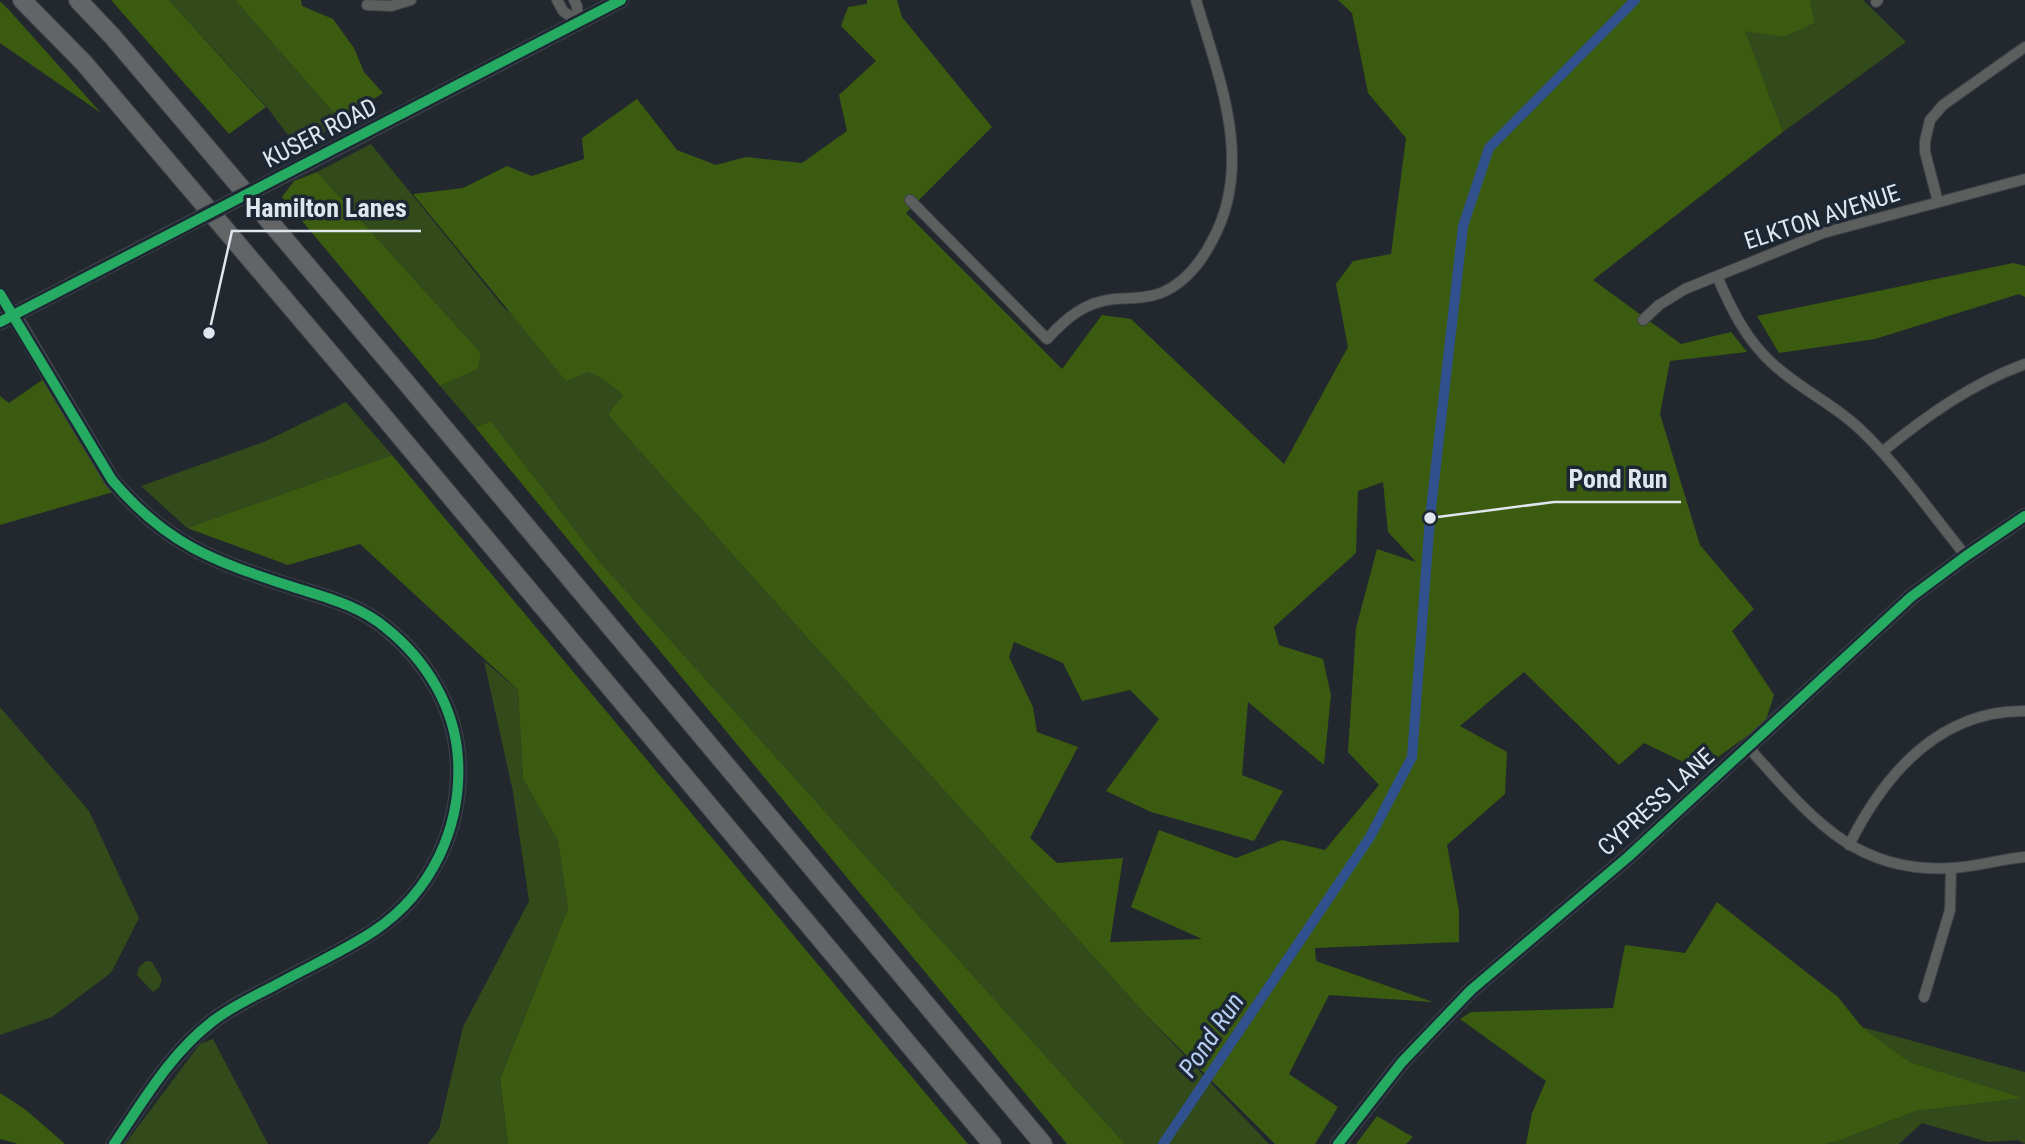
<svg xmlns="http://www.w3.org/2000/svg" width="2025" height="1144" font-family="'Roboto Condensed',sans-serif">
  <style>
    .green { fill: #334b1a }
    .forest { fill: #3b5b10; fill-rule: evenodd }
    .lines { fill: none; stroke-linecap: round; stroke-linejoin: round }
    .canal { stroke: #30518e; stroke-width: 10 }
    .street-casing { stroke: #3d4348; stroke-width: 12 }
    .secondary-casing { stroke: #3d4348; stroke-width: 17 }
    .highway-casing { stroke: #3d4348; stroke-width: 20 }
    .street { stroke: #5d5e5e; stroke-width: 10 }
    .secondary { stroke: #5e5f61; stroke-width: 14 }
    .highway { stroke: #636465; stroke-width: 18 }
    .secondary-bridge-casing { stroke: #3d4348; stroke-width: 17; stroke-linecap: butt }
    .secondary-bridge { stroke: #5e5f61; stroke-width: 14 }
    .cycleway-casing { stroke: #1d2733; stroke-width: 15 }
    .cycleway { stroke: #26ab63; stroke-width: 10 }
    .labels { text-anchor: middle; stroke-width: 7; stroke-linejoin: round; paint-order: stroke }
    .street-label { font-size: 24px; fill: #dfe6ed; stroke: #1d2733 }
    .water-label { font-size: 26px; font-style: italic; fill: #b7cdf3; stroke: #1d2733 }
    .leader { fill: none; stroke: #dfe6ed; stroke-width: 2.5 }
    .callout-dot { fill: #dfe6ed; stroke: #1d2733; stroke-width: 2.5 }
    .callout-label { font-size: 26px; text-anchor: middle; font-weight: bold; fill: #dfe6ed; stroke: #1d2733; stroke-width: 7; stroke-linejoin: round; paint-order: stroke }
  </style>
  <rect width="100%" height="100%" fill="#22282e"/>
  <path class="green" d="M169,0H235L340,120L300,151L266,106Z
    M1810,0H1863L1906,42L1783,132L1744,30L1784,37L1815,23Z
    M371,144L504,308L588,372L603,379L623,395L608,414L619,428L1145,1014L1269,1144H1125L599,561L491,421L475,427L440,386L478,369L481,353L317,172Z
    M346,402L392,455L187,528L141,486L264,442Z
    M484,661L518,690L523,777L558,841L568,908L500,1079L508,1144H428L439,1129L463,1027L529,901L513,792Z
    M0,707L89,811L139,918L112,971L108,975L52,1017L0,1035Z
    M146,961L152,962L162,979L159,988L153,992L137,975L139,967Z
    M1862,1027L2025,1072V1144L2018,1140L1988,1142L1922,1123L1899,1144H1825L1841,1140L1916,1111L2020,1098L1910,1062Z
    M213,1039L268,1144H125L200,1044Z"/>
  <path class="forest" d="M111,0H169L266,107L229,134Z
    M235,0H301L302,6L333,19L354,48L364,72L383,93L340,120Z
    M867,0H897L902,17L992,127L906,213L1062,369L1102,315L1131,319L1284,464L1348,347L1336,284L1353,261L1391,254L1406,138L1368,93L1352,13L1338,0H1810L1815,23L1784,37L1745,31L1783,132L1593,280L1681,344L1731,332L1747,352L1670,361L1660,414L1700,545L1754,609L1732,631L1774,695L1765,723L1700,770L1644,743L1619,765L1524,672L1460,726L1507,752L1505,794L1447,845L1459,911V942L1315,948L1316,961L1433,1002L1329,995L1289,1074L1338,1107L1315,1144H1275L1145,1014L619,428L608,414L623,395L603,379L588,372L566,381L413,194L463,188L507,166L532,176L584,159L582,138L637,99L677,150L716,165L746,157L802,163L847,131L839,95L876,61L841,26L848,7L867,4ZM1383,482L1388,532L1416,562L1377,549L1356,628L1348,752L1379,785L1325,850L1282,840L1236,858L1159,830L1131,907L1202,939L1110,942L1123,858L1057,863L1030,838L1078,747L1037,732L1033,707L1009,657L1014,642L1063,663L1082,701L1130,690L1159,719L1106,791L1151,812L1254,841L1283,791L1242,775L1248,702L1324,765L1331,695L1323,659L1279,645L1274,627L1356,553L1358,491Z
    M0,1L9,10L101,113L0,43Z
    M317,172L481,353L478,369L440,386L282,197L294,181Z
    M2013,263L2025,266V297L2019,294L1875,339L1779,353L1757,316Z
    M45,378L113,492L0,525V396L9,403Z
    M491,421L599,561L1125,1144H1067L475,427Z
    M392,455L968,1144H508L500,1079L568,908L558,841L523,778L518,690L360,544L288,565L187,528Z
    M1717,902L1838,997L1862,1027L1910,1062L2022,1098L1916,1111L1841,1140L1825,1144H1526L1532,1113L1546,1081L1460,1019L1471,1012L1613,1008L1625,945L1685,953Z
    M0,1093L26,1110L65,1144H18L0,1139Z
    M1377,1116L1413,1137L1406,1144H1356Z"/>
  <g class="lines">
    <path class="canal" d="M1163,1144L1370,837L1412,757L1430,518L1463,226L1489,148L1635,0"/>
    <defs>
      <path id="street" d="M557,0L563,11L578,22
        M574,0L577,6L578,22
        M1876,2L1878,0
        M367,5L391,6L411,0
        M910,200L1047,339C1066,318 1085,302 1114,299C1130,298 1145,299 1161,293C1185,283 1200,264 1212,241C1255,163 1219,79 1196,0
        M1938,202L1925,152V141L1930,120L1943,105L2025,47
        M1717,276C1731,309 1746,340 1774,365C1803,391 1839,407 1867,436C1902,471 1934,517 1966,556
        M0,294L13,314
        M1643,320L1659,305L1685,289L1823,233L2025,179
        M1882,452C1926,416 1971,384 2025,364
        M1748,747C1808,813 1852,874 1951,868C1976,867 2000,859 2025,857
        M1849,845C1884,775 1939,710 2025,711
        M1924,997L1950,910L1951,868"/>
      <path id="secondary" d="M292,171L621,0
        M13,314L112,480C166,544 213,561 290,586C324,597 359,605 386,628C426,660 455,707 458,759C462,827 432,892 374,931C342,952 306,968 272,987C252,997 231,1007 213,1021C170,1054 144,1100 114,1144
        M0,322L173,232
        M1338,1144L1402,1062L1471,990L1628,857L1911,597L1966,556L2025,516"/>
      <path id="highway" d="M22,0L84,63L369,399L992,1144
        M78,0L113,37L399,374L1043,1144"/>
    </defs>
    <use href="#street" class="street-casing"/>
    <use href="#secondary" class="secondary-casing"/>
    <use href="#highway" class="highway-casing"/>
    <use href="#street" class="street"/>
    <use href="#secondary" class="secondary"/>
    <use href="#highway" class="highway"/>
    <defs>
      <path id="secondary-bridge" d="M173,232L292,171"/>
    </defs>
    <use href="#secondary-bridge" class="secondary-bridge-casing"/>
    <use href="#secondary-bridge" class="secondary-bridge"/>
    <defs>
      <path id="cycleway" d="M0,294L112,480C166,544 213,561 290,586C324,597 359,605 386,628C426,660 455,707 458,759C462,827 432,892 374,931C342,952 306,968 272,987C252,997 231,1007 213,1021C170,1054 144,1100 114,1144
        M0,322L621,0
        M1338,1144L1402,1062L1471,990L1628,857L1911,597L1966,556L2025,516"/>
    </defs>
    <use href="#cycleway" class="cycleway-casing"/>
    <use href="#cycleway" class="cycleway"/>
  </g>
  <g class="labels">
    <g class="street-label">
      <text transform="translate(320 133) rotate(-27)" y="8">KUSER ROAD</text>
      <text transform="translate(1822 217) rotate(-18)" y="8">ELKTON AVENUE</text>
      <text transform="translate(1656 802) rotate(-42)" y="8">CYPRESS LANE</text>
    </g>
    <g class="water-label">
      <text transform="translate(1211 1035) rotate(-56)" y="9">Pond Run</text>
    </g>
  </g>
  <path class="leader" d="M209 333L232 231H421M1430 518L1554 502H1681"/>
  <g class="callout-dot">
    <circle cx="209" cy="333" r="7"/>
    <circle cx="1430" cy="518" r="7"/>
  </g>
  <g class="callout-label">
    <text x="326" y="217">Hamilton Lanes</text>
    <text x="1618" y="488">Pond Run</text>
  </g>
</svg>
